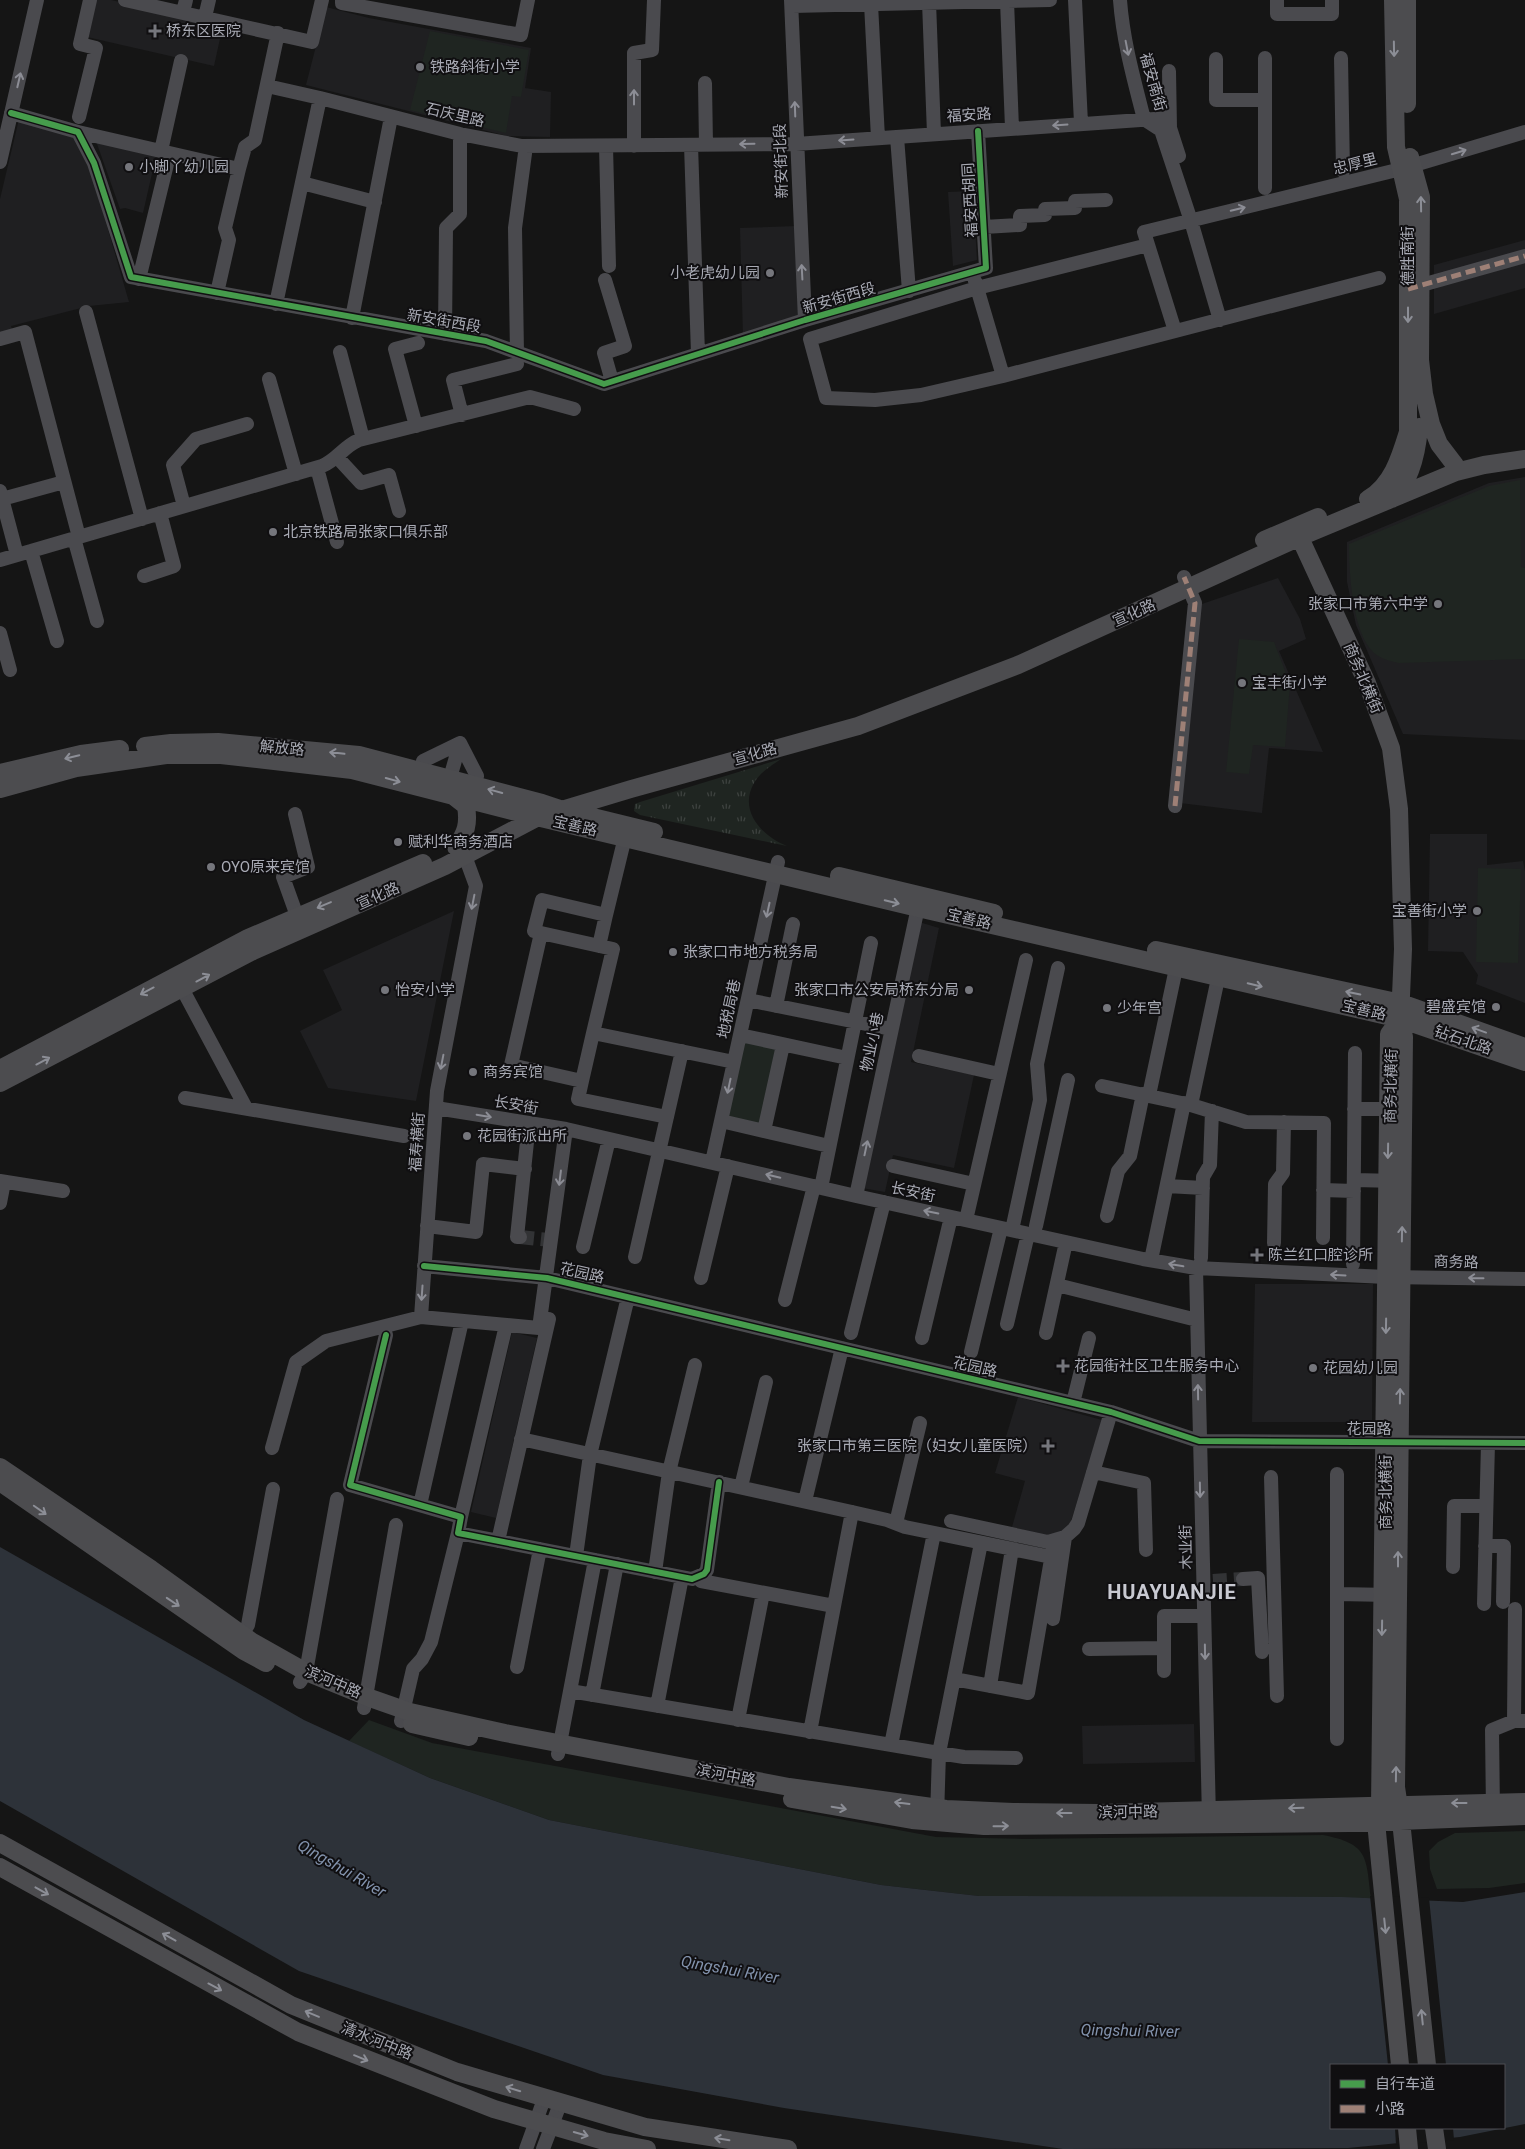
<svg xmlns="http://www.w3.org/2000/svg" width="1525" height="2149" font-family="Roboto,'Noto Sans SC',sans-serif">
  <style>
    .built { fill: #1f1f21 }
    .grass { fill: url(#grass-tufts) }
    .park { fill: #1f2521 }
    .water { fill: #2d3239; fill-rule: evenodd }
    .pier { fill: #151515 }
    .lines { fill: none; stroke-linecap: round; stroke-linejoin: round }
    .minor-tunnel { stroke: #323335; stroke-width: 14; stroke-dasharray: 14 7; stroke-linecap: butt }
    .minor { stroke: #4a4a4e; stroke-width: 14 }
    .major { stroke: #4c4c4f; stroke-width: 18 }
    .quiet { stroke: #9e8076; stroke-width: 5; stroke-dasharray: 10 5; stroke-linecap: butt }
    .cycleway-casing { stroke: #100f11; stroke-width: 9 }
    .cycleway { stroke: #469c4c; stroke-width: 6 }
    .oneway { stroke: #8c8d95 }
    .oneway2 { stroke: #8c8e96 }
    .poi-dot { fill: #75767c; stroke: #100f11; stroke-width: 2 }
    .labels { text-anchor: middle; stroke-width: 4; stroke-linejoin: round; paint-order: stroke }
    .poi-label { font-size: 15px; fill: #a8aab4; stroke: #100f11; text-anchor: start }
    .street-label { font-size: 15px; fill: #a8aab4; stroke: #100f11 }
    .water-label { font-size: 16px; font-style: italic; fill: #8292ac; stroke: #100f11 }
    .district-label { font-size: 20px; font-weight: bold; letter-spacing: 1px; fill: #c8c9d1; stroke: #100f11 }
  </style>
  <defs>
    <pattern id="grass-tufts" width="24" height="20" patternUnits="userSpaceOnUse" patternTransform="scale(1.25)"><rect width="24" height="20" fill="#1f2521"/><path d="M3 7l-1-3M5 7V3M7 7l1-3M15 17l-1-3M17 17v-4M19 17l1-3" fill="none" stroke="#3d423f"/></pattern>
  </defs>
  <rect width="100%" height="100%" fill="#151515"/>
  <path class="built" d="M95,0H111L223,25L214,66L87,37Z
    M326,7L369,18L531,48L525,88L551,92L550,137L507,136L306,85Z
    M19,119L74,135L87,157L129,302L89,306L11,326L13,333L0,336V199Z
    M96,141L156,156L143,213L125,208L120,209Z
    M973,191L977,260L953,266L948,192Z
    M796,226L802,318L743,337L740,228Z
    M1525,240V288L1434,314V265Z
    M1525,477V740L1403,734L1356,625L1347,582V542L1489,483Z
    M1278,578L1300,619L1306,639L1279,651L1323,752L1269,748L1262,813L1180,803L1199,605Z
    M1430,834H1487V865L1523,861L1525,871V1003L1476,984L1478,975L1463,952L1428,951Z
    M454,911L416,1101L328,1088L300,1031L342,1010L323,970Z
    M919,922L939,928L911,1062L974,1075L954,1168L893,1155L885,1192L862,1188Z
    M1255,1284H1373L1372,1422H1252Z
    M512,1332L537,1338L496,1518L471,1512Z
    M1018,1397L1102,1420L1068,1531L1051,1537L1012,1527L1025,1481L995,1473Z
    M1194,1724L1195,1762L1083,1764L1082,1726Z"/>
  <path class="grass" d="M781,759C771,766 760,772 754,783C738,811 762,836 787,846L640,815L634,811L635,804L640,802Z"/>
  <path class="park" d="M430,31L529,50L521,97L512,96L506,133L410,110Z
    M1520,480L1521,567L1525,568V659L1399,663C1390,661 1381,659 1374,653C1352,633 1349,572 1349,544L1489,486Z
    M1239,639L1274,642L1290,684L1285,747L1253,745L1249,774L1226,772Z
    M1478,868L1521,869L1518,963L1476,962Z
    M743,1040L779,1048L762,1126L725,1118Z
    M369,1720L432,1743L936,1837L1025,1839L1323,1835C1369,1844 1366,1857 1371,1898L979,1896L881,1885L549,1820L430,1778L349,1741Z
    M1525,1831V1883L1489,1888L1437,1889L1430,1869L1429,1851L1438,1842L1455,1833Z"/>
  <path class="water" d="M0,1547L304,1720L430,1778L549,1820L881,1885L979,1896L1342,1897L1463,1902L1525,1892V2124L1460,2137L1348,2148L1063,2149L784,2108L603,2075L299,1971L0,1801ZM1331,2065H1504V2128H1331Z"/>
  <path class="pier" d="M1370,1896L1429,1898L1446,2065H1388Z
    M1395,2128H1453L1454,2140L1396,2145Z"/>
  <g class="lines">
    <path class="minor-tunnel" d="M520,1237L549,1240
      M1213,1581L1243,1579"/>
    <path class="minor" d="M125,0L312,42L322,0
      M342,0V3L521,35L528,0
      M791,0L805,320
      M1075,0L1081,123
      M1120,0C1123,41 1134,80 1144,119L1161,130L1191,221L1220,320
      M1277,0V14H1332V0
      M1007,1L1012,128
      M929,2L934,134
      M871,4L878,138
      M792,6L1050,0
      M183,12L186,0
      M205,17L209,0
      M1265,58V188
      M1341,58L1343,171
      M1216,59V100H1265
      M1169,71L1170,128L1179,156
      M705,83L706,145
      M267,86L320,98
      M11,113L78,132L94,163L131,277L486,341L604,384L805,320L986,268L978,131
      M79,117L96,48L80,44L90,0
      M78,132L239,169
      M897,137L909,291
      M691,145L698,354
      M606,146L609,266
      M634,146V53L652,50L654,0
      M161,151L181,61
      M0,162L37,0
      M302,183L375,202
      M984,227L1020,225V216L1045,215V209L1075,208V201L1106,200
      M139,279L168,160
      M605,280L625,346L604,353L612,381
      M975,281L1003,376L1379,278
      M1411,288L1525,256
      M217,293L229,240L225,228L239,169L245,147L255,140L278,33
      M276,304L320,98L460,134L522,146L796,144L1169,118
      M86,312L142,519
      M352,318L391,117
      M1175,331L1144,232L1401,169L1525,132
      M445,334L446,228L460,214V134
      M0,339L25,332L79,537
      M340,352L363,439
      M517,353L515,228L526,146
      M1003,376L921,395L875,400L826,398L810,339L977,288L1148,245
      M269,379L296,474
      M462,415L453,380L517,364
      M416,426L395,349L418,343
      M337,457L361,483L389,475L399,511
      M317,468L337,542
      M0,491L17,555
      M2,499L64,482
      M184,506L173,465L196,439L247,424
      M74,538L97,621
      M31,551L57,641
      M0,560L322,466C337,460 344,446 359,440L530,397L574,409
      M144,576L174,566L160,513
      M0,633L10,670
      M423,761L460,743L477,776
      M450,778L460,743
      M1175,806L1195,603L1184,577
      M295,814L308,867L283,877L297,916
      M625,837L606,915L542,900L534,931L541,933L511,1065L582,1081L593,1033L734,1062
      M465,856L476,886L437,1091L421,1317L539,1328L566,1129
      M541,933L613,949L593,1033
      M599,946L606,915
      M177,979L246,1108
      M748,1000L891,1029
      M776,1006L793,924
      M740,1035L847,1058
      M919,1056L999,1074
      M582,1081L578,1099L667,1117
      M1102,1086L1191,1105L1246,1122L1324,1123L1323,1238
      M1149,1095L1178,959
      M185,1098L404,1136
      M1191,1105L1220,969
      M436,1108L566,1129L856,1196L1143,1259L1196,1268L1386,1277L1525,1279
      M1354,1109H1396
      M721,1121L829,1146
      M764,1131L783,1045
      M712,1162L778,862
      M893,1166L974,1184
      M1354,1180L1398,1181
      M0,1181L63,1191
      M1167,1186L1203,1188
      M821,1188L871,943
      M1323,1190L1354,1191
      M856,1196L920,898
      M0,1203L4,1182
      M1107,1216L1118,1171L1130,1156L1143,1094
      M966,1220L1026,960
      M427,1226L476,1232L483,1164L525,1169
      M1036,1226L1068,1080
      M1012,1230L1040,1100L1037,1064L1058,968
      M520,1237H517L529,1123
      M1274,1243L1275,1184L1283,1173L1284,1122
      M583,1247L609,1139
      M635,1257L682,1051
      M1201,1258L1203,1177L1210,1165L1212,1111
      M1151,1260L1184,1103
      M1353,1264L1355,1053
      M424,1266L547,1278L1111,1412L1199,1441L1525,1443
      M1196,1268L1209,1818
      M701,1278L728,1166
      M1057,1285L1197,1320
      M785,1300L814,1186
      M1007,1324L1028,1234
      M851,1333L884,1202
      M1046,1333L1066,1242
      M386,1335L350,1485L461,1517L458,1533L692,1579L704,1574L707,1570L719,1482
      M922,1338L951,1217
      M971,1352L1001,1228
      M1073,1403L1089,1338
      M521,1439L852,1512L887,1520L905,1527L1051,1557
      M272,1448L296,1362L326,1341L421,1317
      M1093,1472L1144,1483L1146,1550
      M1271,1477L1277,1696
      M741,1487L766,1382
      M805,1501L842,1348
      M420,1505L462,1321
      M461,1517L506,1325
      M951,1521L1048,1542L1065,1537L1074,1529L1078,1523L1111,1412
      M896,1523L920,1423
      M498,1541L549,1319
      M1485,1546H1504L1503,1602
      M576,1556L590,1455L628,1297
      M1453,1567L1454,1506H1486
      M655,1572L669,1472L695,1365
      M698,1577L701,1581L834,1606
      M1243,1579L1258,1578L1262,1652
      M1337,1594L1391,1595
      M1484,1604L1488,1443
      M1053,1619L1065,1537
      M237,1642L248,1625L273,1489
      M1089,1649L1164,1648
      M517,1667L540,1549
      M1164,1671V1616H1204
      M954,1679L1028,1693L1053,1548
      M300,1682L306,1672L337,1499
      M990,1686L1012,1549
      M570,1691L939,1753L981,1543
      M592,1695L617,1564
      M657,1706L682,1577
      M364,1708L396,1525
      M738,1720L763,1593
      M401,1721L413,1669L422,1659L431,1642L458,1533
      M1514,1721L1515,1609
      M810,1732L852,1512
      M1337,1739V1474
      M891,1745L934,1533
      M558,1754L595,1560
      M1493,1812L1492,1730L1514,1721H1525
      M937,1817L939,1753L964,1757L1016,1758
      M526,2149L544,2099
      M543,2149L560,2104"/>
    <path class="major" d="M1407,0V104
      M1410,157L1421,197L1420,360L1424,394L1431,424L1439,444L1455,465L1456,472
      M1368,499C1392,485 1400,458 1408,432V199L1396,147L1393,0
      M1392,499C1411,481 1417,452 1419,427
      M1295,527L1367,683L1391,748L1399,809L1403,949L1400,1019L1404,1037L1396,1787L1401,1821L1427,2065
      M1264,540L1318,517
      M145,746L171,743L218,742L359,755L542,803L560,809L654,832
      M0,773L81,754L120,749
      M0,789L76,768L166,755H221L352,770L520,813L918,908L1400,1019L1525,1062
      M452,795L466,806C469,824 466,833 456,847
      M839,876L994,913
      M1156,950L1401,1003L1525,1047
      M0,1069L248,938L423,863
      M0,1083L253,951L445,866L538,817L631,789L858,726L1018,665L1300,537L1456,472L1484,465L1525,459
      M0,1467L151,1569L251,1641L306,1672L370,1698L410,1712L505,1733L789,1787L946,1809L1013,1812L1098,1813L1525,1802
      M0,1482L244,1651L266,1663
      M412,1724L469,1737
      M792,1799L912,1820L984,1826L1350,1823L1525,1816
      M0,1843L291,2005L457,2072L645,2127L788,2149
      M0,1867L298,2032L494,2109L604,2141L647,2149
      M1400,2065L1376,1822L1380,1805L1389,1034L1400,1019
      M1407,2128L1409,2149
      M1434,2128L1437,2149"/>
    <path class="quiet" d="M1408,289L1525,256
      M1175,806L1195,603L1184,577"/>
    <defs>
      <path id="cycleway" d="M11,113L78,132L94,163L131,277L486,341L604,384L805,320L986,268L978,131
        M424,1266L547,1278L1111,1412L1199,1441L1525,1443
        M386,1335L350,1485L461,1517L458,1533L692,1579L704,1574L707,1570L719,1482"/>
    </defs>
    <use href="#cycleway" class="cycleway-casing"/>
    <use href="#cycleway" class="cycleway"/>
  </g>
  <defs><path id="oneway-shaft" d="M-6 0H5M1.5-3L5.5 0L1.5 3" fill="none" stroke-width="1.6" stroke-linecap="round" stroke-linejoin="round" transform="scale(1.25)"/></defs>
  <g class="oneway">
    <use href="#oneway-shaft" transform="translate(1127 48) rotate(79)"/>
    <use href="#oneway-shaft" transform="translate(19 80) rotate(-77)"/>
    <use href="#oneway-shaft" transform="translate(634 97) rotate(-90)"/>
    <use href="#oneway-shaft" transform="translate(795 109) rotate(-92)"/>
    <use href="#oneway-shaft" transform="translate(1060 125) rotate(176)"/>
    <use href="#oneway-shaft" transform="translate(846 140) rotate(176)"/>
    <use href="#oneway-shaft" transform="translate(747 144) rotate(179)"/>
    <use href="#oneway-shaft" transform="translate(1459 152) rotate(-17)"/>
    <use href="#oneway-shaft" transform="translate(1238 209) rotate(-14)"/>
    <use href="#oneway-shaft" transform="translate(802 272) rotate(-93)"/>
    <use href="#oneway-shaft" transform="translate(473 902) rotate(101)"/>
    <use href="#oneway-shaft" transform="translate(768 910) rotate(102)"/>
    <use href="#oneway-shaft" transform="translate(442 1062) rotate(101)"/>
    <use href="#oneway-shaft" transform="translate(729 1086) rotate(102)"/>
    <use href="#oneway-shaft" transform="translate(484 1116) rotate(10)"/>
    <use href="#oneway-shaft" transform="translate(866 1148) rotate(-78)"/>
    <use href="#oneway-shaft" transform="translate(773 1176) rotate(-167)"/>
    <use href="#oneway-shaft" transform="translate(560 1178) rotate(97)"/>
    <use href="#oneway-shaft" transform="translate(931 1212) rotate(-168)"/>
    <use href="#oneway-shaft" transform="translate(1176 1265) rotate(-170)"/>
    <use href="#oneway-shaft" transform="translate(1338 1275) rotate(-177)"/>
    <use href="#oneway-shaft" transform="translate(1476 1278) rotate(-179)"/>
    <use href="#oneway-shaft" transform="translate(422 1293) rotate(94)"/>
    <use href="#oneway-shaft" transform="translate(1198 1392) rotate(-91)"/>
    <use href="#oneway-shaft" transform="translate(1200 1490) rotate(89)"/>
    <use href="#oneway-shaft" transform="translate(1205 1652) rotate(89)"/>
  </g>
  <g class="oneway2">
    <use href="#oneway-shaft" transform="translate(1394 49) rotate(89)"/>
    <use href="#oneway-shaft" transform="translate(1421 204) rotate(-91)"/>
    <use href="#oneway-shaft" transform="translate(1408 315) rotate(90)"/>
    <use href="#oneway-shaft" transform="translate(337 753) rotate(-174)"/>
    <use href="#oneway-shaft" transform="translate(72 757) rotate(167)"/>
    <use href="#oneway-shaft" transform="translate(393 780) rotate(15)"/>
    <use href="#oneway-shaft" transform="translate(495 791) rotate(-165)"/>
    <use href="#oneway-shaft" transform="translate(892 902) rotate(14)"/>
    <use href="#oneway-shaft" transform="translate(324 905) rotate(157)"/>
    <use href="#oneway-shaft" transform="translate(203 978) rotate(-28)"/>
    <use href="#oneway-shaft" transform="translate(1255 985) rotate(13)"/>
    <use href="#oneway-shaft" transform="translate(147 991) rotate(152)"/>
    <use href="#oneway-shaft" transform="translate(1353 993) rotate(-168)"/>
    <use href="#oneway-shaft" transform="translate(1479 1030) rotate(-160)"/>
    <use href="#oneway-shaft" transform="translate(43 1061) rotate(-28)"/>
    <use href="#oneway-shaft" transform="translate(1388 1151) rotate(91)"/>
    <use href="#oneway-shaft" transform="translate(1402 1234) rotate(-89)"/>
    <use href="#oneway-shaft" transform="translate(1386 1326) rotate(91)"/>
    <use href="#oneway-shaft" transform="translate(1400 1396) rotate(-89)"/>
    <use href="#oneway-shaft" transform="translate(40 1510) rotate(35)"/>
    <use href="#oneway-shaft" transform="translate(1398 1559) rotate(-90)"/>
    <use href="#oneway-shaft" transform="translate(173 1602) rotate(34)"/>
    <use href="#oneway-shaft" transform="translate(1382 1628) rotate(91)"/>
    <use href="#oneway-shaft" transform="translate(1396 1774) rotate(-89)"/>
    <use href="#oneway-shaft" transform="translate(902 1803) rotate(-173)"/>
    <use href="#oneway-shaft" transform="translate(1459 1803) rotate(180)"/>
    <use href="#oneway-shaft" transform="translate(839 1808) rotate(10)"/>
    <use href="#oneway-shaft" transform="translate(1296 1808) rotate(178)"/>
    <use href="#oneway-shaft" transform="translate(1064 1813) rotate(-180)"/>
    <use href="#oneway-shaft" transform="translate(1001 1826) rotate(-1)"/>
    <use href="#oneway-shaft" transform="translate(42 1891) rotate(29)"/>
    <use href="#oneway-shaft" transform="translate(1385 1926) rotate(84)"/>
    <use href="#oneway-shaft" transform="translate(169 1937) rotate(-151)"/>
    <use href="#oneway-shaft" transform="translate(215 1987) rotate(28)"/>
    <use href="#oneway-shaft" transform="translate(312 2014) rotate(-157)"/>
    <use href="#oneway-shaft" transform="translate(1422 2017) rotate(-96)"/>
    <use href="#oneway-shaft" transform="translate(361 2058) rotate(22)"/>
    <use href="#oneway-shaft" transform="translate(513 2089) rotate(-163)"/>
    <use href="#oneway-shaft" transform="translate(581 2134) rotate(16)"/>
    <use href="#oneway-shaft" transform="translate(722 2139) rotate(-171)"/>
  </g>
  <g class="poi-dot">
    <path d="M152.5 23.5h5v5h5v5h-5v5h-5v-5h-5v-5h5z"/>
    <circle cx="420" cy="67" r="5"/>
    <circle cx="129" cy="167" r="5"/>
    <circle cx="770" cy="273" r="5"/>
    <circle cx="273" cy="532" r="5"/>
    <circle cx="1438" cy="604" r="5"/>
    <circle cx="1242" cy="683" r="5"/>
    <circle cx="398" cy="842" r="5"/>
    <circle cx="211" cy="867" r="5"/>
    <circle cx="1477" cy="911" r="5"/>
    <circle cx="673" cy="952" r="5"/>
    <circle cx="385" cy="990" r="5"/>
    <circle cx="969" cy="990" r="5"/>
    <circle cx="1496" cy="1007" r="5"/>
    <circle cx="1107" cy="1008" r="5"/>
    <circle cx="473" cy="1072" r="5"/>
    <circle cx="467" cy="1136" r="5"/>
    <path d="M1254.5 1247.5h5v5h5v5h-5v5h-5v-5h-5v-5h5z"/>
    <path d="M1060.5 1358.5h5v5h5v5h-5v5h-5v-5h-5v-5h5z"/>
    <circle cx="1313" cy="1368" r="5"/>
    <path d="M1045.5 1438.5h5v5h5v5h-5v5h-5v-5h-5v-5h5z"/>
  </g>
  <g class="labels">
    <g class="poi-label">
      <text x="166" y="36">桥东区医院</text>
      <text x="430" y="72">铁路斜街小学</text>
      <text x="139" y="172">小脚丫幼儿园</text>
      <text x="760" y="278" text-anchor="end">小老虎幼儿园</text>
      <text x="283" y="537">北京铁路局张家口俱乐部</text>
      <text x="1428" y="609" text-anchor="end">张家口市第六中学</text>
      <text x="1252" y="688">宝丰街小学</text>
      <text x="408" y="847">赋利华商务酒店</text>
      <text x="221" y="872">OYO原来宾馆</text>
      <text x="1467" y="916" text-anchor="end">宝善街小学</text>
      <text x="683" y="957">张家口市地方税务局</text>
      <text x="395" y="995">怡安小学</text>
      <text x="959" y="995" text-anchor="end">张家口市公安局桥东分局</text>
      <text x="1486" y="1012" text-anchor="end">碧盛宾馆</text>
      <text x="1117" y="1013">少年宫</text>
      <text x="483" y="1077">商务宾馆</text>
      <text x="477" y="1141">花园街派出所</text>
      <text x="1268" y="1260">陈兰红口腔诊所</text>
      <text x="1074" y="1371">花园街社区卫生服务中心</text>
      <text x="1323" y="1373">花园幼儿园</text>
      <text x="1037" y="1451" text-anchor="end">张家口市第三医院（妇女儿童医院）</text>
    </g>
    <g class="street-label">
      <text transform="translate(1153 82) rotate(74)" y="5">福安南街</text>
      <text transform="translate(455 115) rotate(13)" y="5">石庆里路</text>
      <text transform="translate(969 115) rotate(-4)" y="5">福安路</text>
      <text transform="translate(781 161) rotate(-92)" y="5">新安街北段</text>
      <text transform="translate(1355 164) rotate(-14)" y="5">忠厚里</text>
      <text transform="translate(970 200) rotate(-93)" y="5">福安西胡同</text>
      <text transform="translate(1408 256) rotate(-90)" y="5">德胜南街</text>
      <text transform="translate(839 298) rotate(-16)" y="5">新安街西段</text>
      <text transform="translate(444 321) rotate(10)" y="5">新安街西段</text>
      <text transform="translate(1134 613) rotate(-24)" y="5">宣化路</text>
      <text transform="translate(1363 678) rotate(67)" y="5">商务北横街</text>
      <text transform="translate(282 748) rotate(5)" y="5">解放路</text>
      <text transform="translate(755 754) rotate(-16)" y="5">宣化路</text>
      <text transform="translate(575 826) rotate(13)" y="5">宝善路</text>
      <text transform="translate(378 896) rotate(-24)" y="5">宣化路</text>
      <text transform="translate(969 919) rotate(13)" y="5">宝善路</text>
      <text transform="translate(729 1009) rotate(-78)" y="5">地税局巷</text>
      <text transform="translate(1364 1010) rotate(13)" y="5">宝善路</text>
      <text transform="translate(1463 1040) rotate(19)" y="5">钻石北路</text>
      <text transform="translate(872 1042) rotate(-78)" y="5">物业小巷</text>
      <text transform="translate(1391 1086) rotate(-89)" y="5">商务北横街</text>
      <text transform="translate(516 1105) rotate(10)" y="5">长安街</text>
      <text transform="translate(417 1142) rotate(-86)" y="5">福寿横街</text>
      <text transform="translate(913 1192) rotate(12)" y="5">长安街</text>
      <text transform="translate(1456 1262) rotate(1)" y="5">商务路</text>
      <text transform="translate(582 1273) rotate(13)" y="5">花园路</text>
      <text transform="translate(975 1367) rotate(13)" y="5">花园路</text>
      <text x="1369" y="1434">花园路</text>
      <text transform="translate(1386 1492) rotate(-90)" y="5">商务北横街</text>
      <text transform="translate(1186 1547) rotate(-91)" y="5">木业街</text>
      <text transform="translate(333 1682) rotate(23)" y="5">滨河中路</text>
      <text transform="translate(726 1775) rotate(11)" y="5">滨河中路</text>
      <text transform="translate(1128 1812) rotate(-1)" y="5">滨河中路</text>
      <text transform="translate(377 2041) rotate(22)" y="5">清水河中路</text>
    </g>
    <g class="water-label">
      <text transform="translate(342 1868) rotate(30)" y="6">Qingshui River</text>
      <text transform="translate(730 1969) rotate(10)" y="6">Qingshui River</text>
      <text transform="translate(1130 2030) rotate(1)" y="6">Qingshui River</text>
    </g>
    <g class="district-label">
      <text x="1172" y="1599">HUAYUANJIE</text>
    </g>
  </g>
  <rect x="1330" y="2064" width="175" height="65" fill="#100f11" stroke="#4d4d52"/>
  <rect x="1340" y="2080" width="25" height="8" fill="#469c4c" stroke="#4d4d52"/>
  <text x="1375" y="2089" font-size="15" fill="#a8aab4">自行车道</text>
  <rect x="1340" y="2105" width="25" height="8" fill="#9e8076" stroke="#4d4d52"/>
  <text x="1375" y="2114" font-size="15" fill="#a8aab4">小路</text>
</svg>
